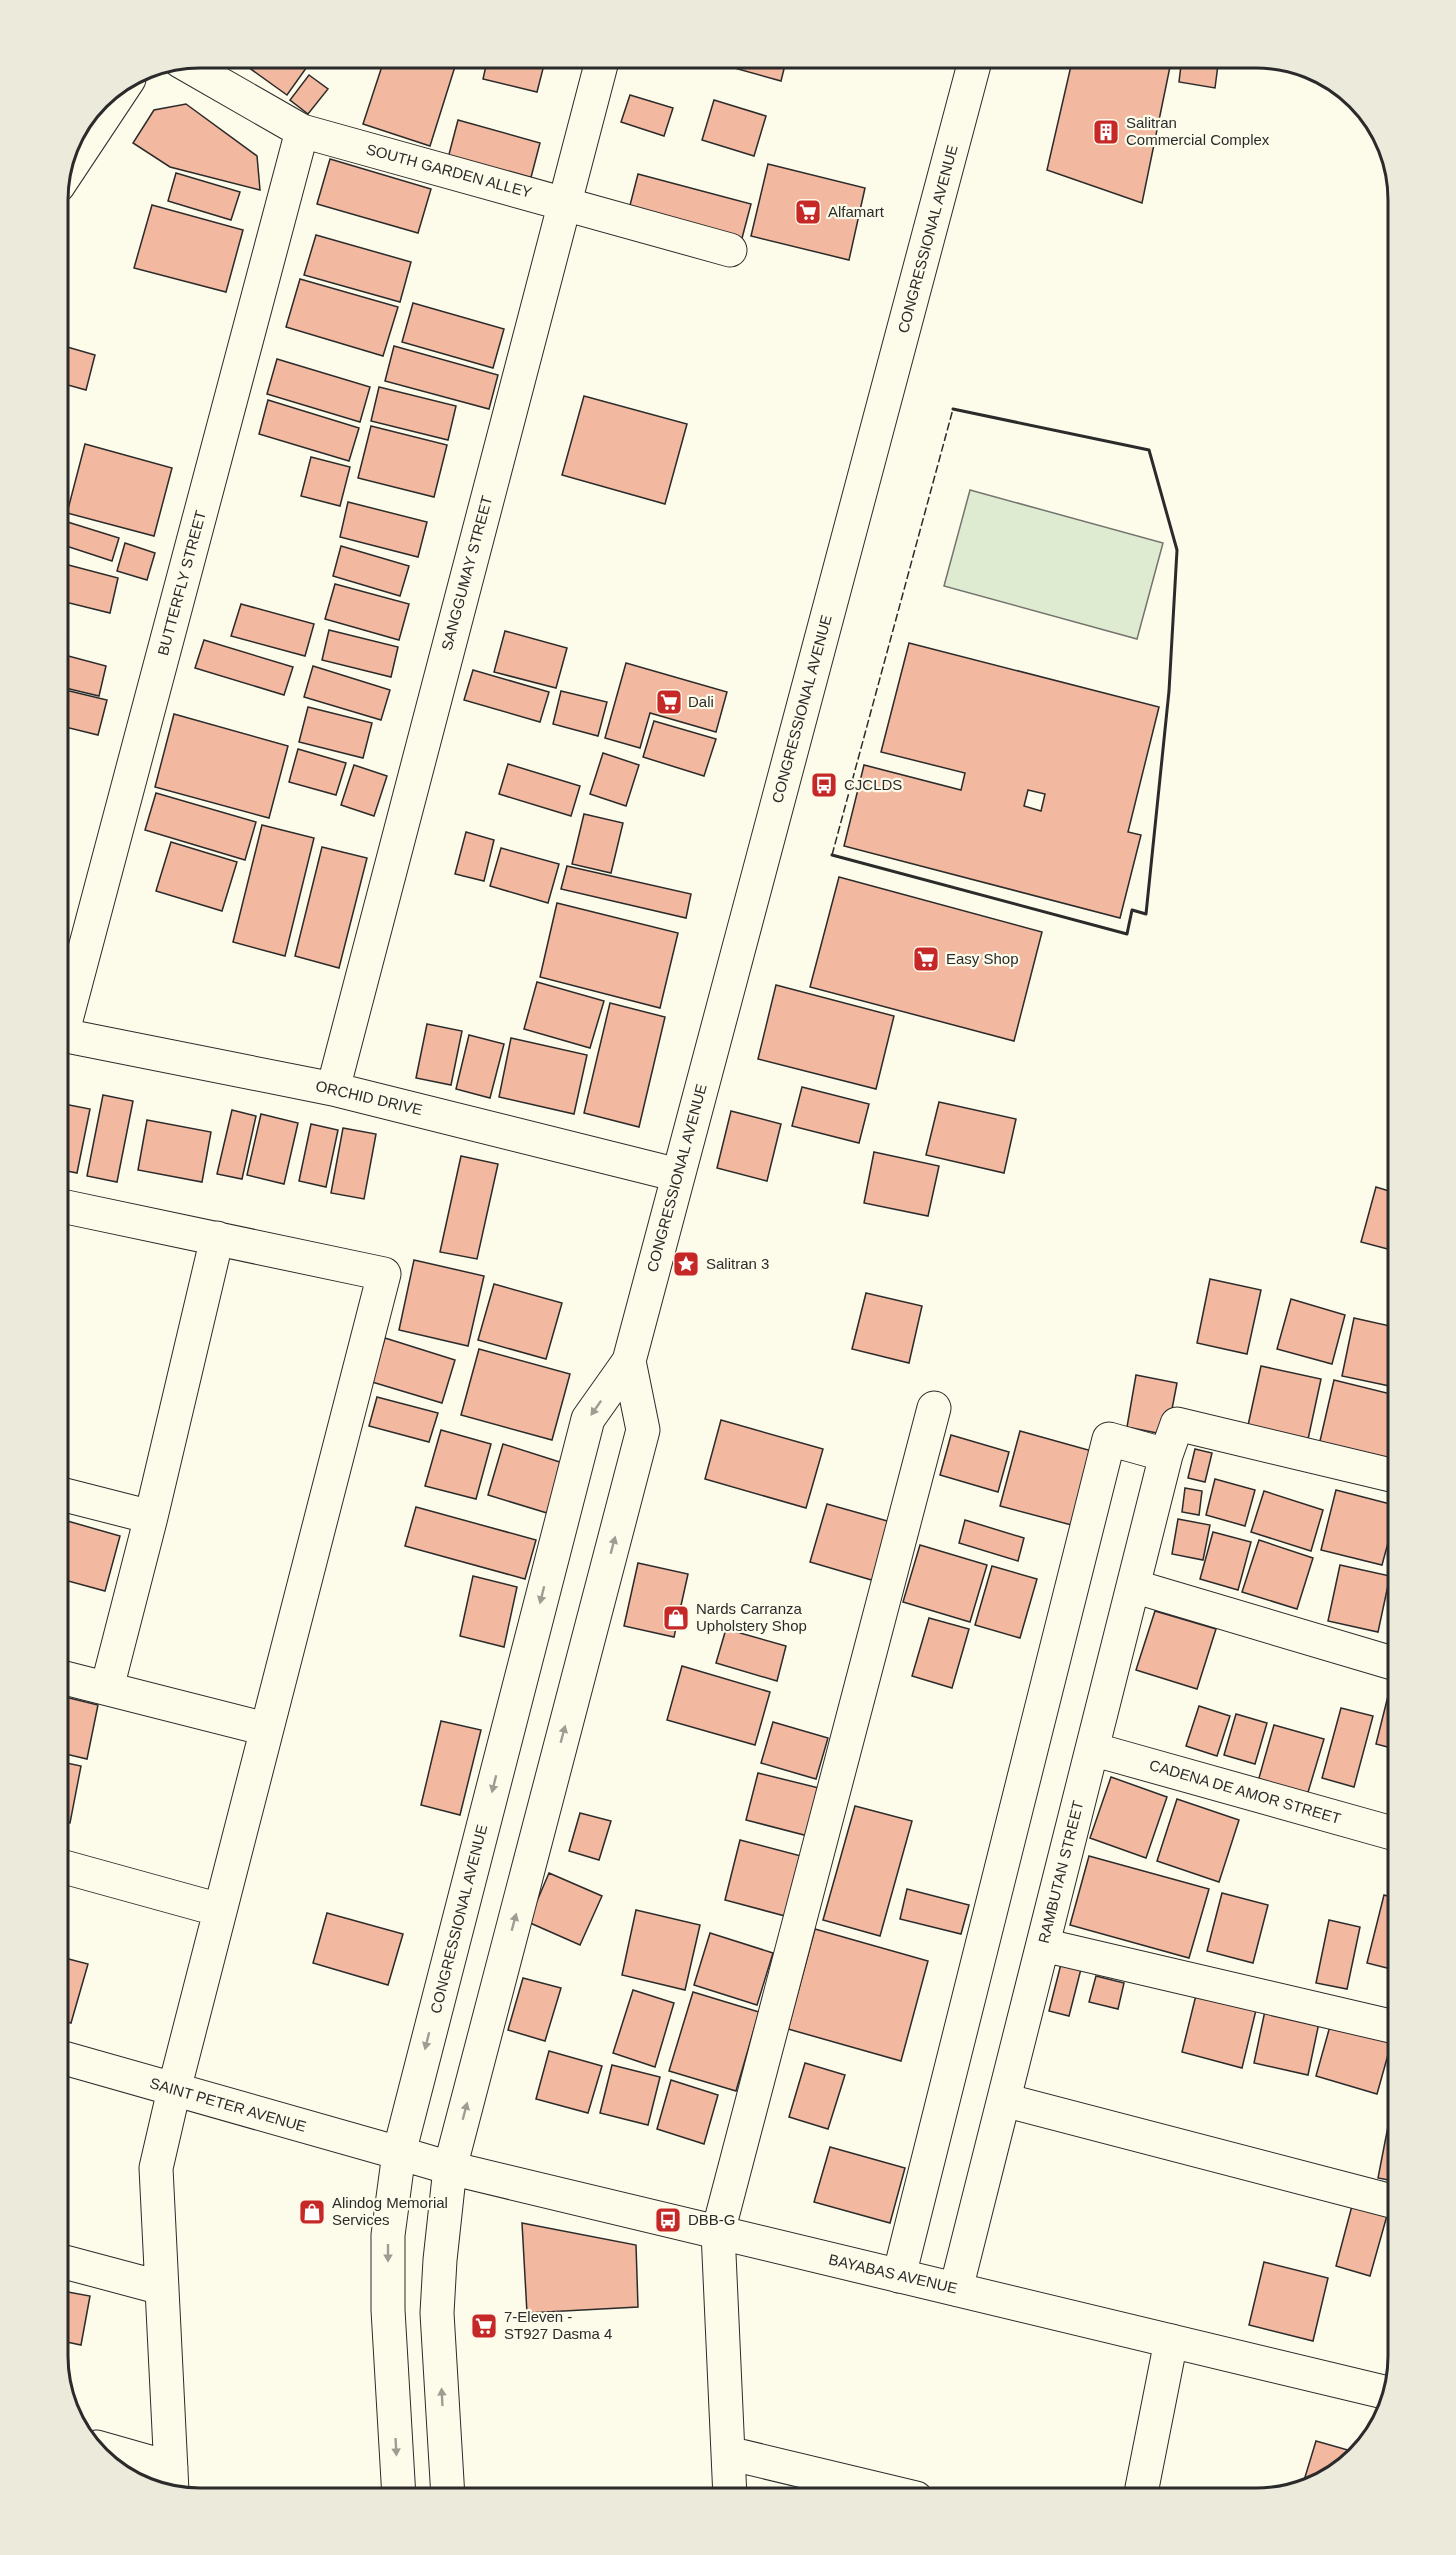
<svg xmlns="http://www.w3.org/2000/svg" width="1456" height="2555" font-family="Helvetica,sans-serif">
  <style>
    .green { fill: #deebd1; stroke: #74746e; stroke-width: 1.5 }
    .building { fill: #f2b8a0; stroke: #2b2b2b; stroke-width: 1.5; fill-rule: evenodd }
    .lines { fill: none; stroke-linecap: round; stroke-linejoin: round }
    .street-casing { stroke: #2b2b2b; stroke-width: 35 }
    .secondary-casing { stroke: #2b2b2b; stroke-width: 35 }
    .street { stroke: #fdfbea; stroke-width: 33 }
    .secondary { stroke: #fdfbea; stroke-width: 33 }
    .fence { stroke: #2b2b2b; stroke-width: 1.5; stroke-dasharray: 8 3; stroke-linecap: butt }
    .wall { stroke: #2b2b2b; stroke-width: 3 }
    .oneway { fill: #9e9d94 }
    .labels { text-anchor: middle; stroke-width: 4.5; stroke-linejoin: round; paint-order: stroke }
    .poi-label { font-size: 15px; fill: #2b2b2b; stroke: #fdfbea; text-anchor: start }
    .street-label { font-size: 15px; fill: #2b2b2b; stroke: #fdfbea }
    .rim { fill: none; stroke: #2b2b2b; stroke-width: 3 }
  </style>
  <rect width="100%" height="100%" fill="#fdfbea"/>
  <path class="green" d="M970,490L1163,543L1137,639L944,586Z"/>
  <path class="building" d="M234,57H314L287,95Z
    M385,57H458L430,146L363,124Z
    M488,57H546L537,92L483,79Z
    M695,57H787L781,81Z
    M1073,57H1172L1142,203L1047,170Z
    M1182,57H1219L1215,88L1179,82Z
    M309,75L328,89L308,114L290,100Z
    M630,95L673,108L664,136L621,122Z
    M714,100L766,116L754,156L702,140Z
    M186,104L257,156L260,190L170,167L133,143L154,110Z
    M458,120L540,143L529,185L447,162Z
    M330,159L431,189L418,233L317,204Z
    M768,164L865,188L849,260L751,236Z
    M176,173L240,192L231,220L168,201Z
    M638,174L751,204L741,242L628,213Z
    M152,205L243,230L226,292L134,268Z
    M316,235L411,262L400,302L304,275Z
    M300,279L398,307L383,356L286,327Z
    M413,303L504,329L493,368L402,342Z
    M57,344L95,355L86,390L57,382Z
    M394,346L498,375L489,409L385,381Z
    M277,359L370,387L360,422L267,394Z
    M379,387L456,406L448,440L371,421Z
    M57,391L65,393L60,411L57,410Z
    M584,396L687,424L665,504L562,475Z
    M268,400L359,428L349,461L259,434Z
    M371,426L447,445L434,497L358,478Z
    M85,444L172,468L154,536L67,513Z
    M311,457L350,467L340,506L301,496Z
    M348,502L427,522L418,557L340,537Z
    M58,519L119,538L112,561L57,543Z
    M125,543L155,553L147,580L117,571Z
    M341,546L409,566L400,596L333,576Z
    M57,562L118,578L110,613L57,600Z
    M335,584L409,604L399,640L325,619Z
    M241,604L314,624L305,656L231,636Z
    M329,630L398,647L391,677L322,660Z
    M505,631L567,648L556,688L494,672Z
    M204,640L293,667L284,695L195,668Z
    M909,643L1159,707L1128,832L1141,835L1120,918L844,846L864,765L961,790L965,773L881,752ZM1028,790L1045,794L1041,811L1024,806Z
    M57,653L106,666L99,696L57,686Z
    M626,663L727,692L716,732L650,713L640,748L605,738Z
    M313,666L390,690L381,720L304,697Z
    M473,670L549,692L540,722L464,700Z
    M57,688L107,700L98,735L57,725Z
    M561,691L607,702L598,736L553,724Z
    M308,707L372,723L363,758L299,742Z
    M174,714L288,746L269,818L155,787Z
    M654,721L716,739L704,776L643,757Z
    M298,749L346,763L336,795L289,782Z
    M603,753L639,765L626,806L590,794Z
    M508,764L580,786L571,816L499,794Z
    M354,765L387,776L374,816L341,805Z
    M156,793L256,822L245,860L145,830Z
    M584,814L623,823L611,873L572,864Z
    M262,825L314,838L285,956L233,942Z
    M466,832L494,840L484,881L455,874Z
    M171,842L237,862L222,911L156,891Z
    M322,847L367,858L339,968L295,956Z
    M501,848L559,864L548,903L490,886Z
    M567,866L691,894L686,918L561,889Z
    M839,877L1042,932L1014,1041L810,987Z
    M557,903L678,933L660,1008L540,977Z
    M537,982L604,1001L590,1048L524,1029Z
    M776,985L894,1016L876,1089L758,1059Z
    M610,1003L665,1017L639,1127L584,1113Z
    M427,1024L462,1031L451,1085L416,1078Z
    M469,1035L504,1044L490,1098L456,1089Z
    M511,1038L587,1055L574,1114L499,1097Z
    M802,1087L869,1104L859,1143L792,1126Z
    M103,1095L133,1101L117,1182L87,1176Z
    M939,1102L1016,1119L1004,1173L926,1155Z
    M59,1103L90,1109L77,1173L57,1169Z
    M232,1110L256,1116L242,1179L217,1174Z
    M731,1111L781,1124L767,1181L717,1168Z
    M261,1114L298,1123L284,1184L247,1175Z
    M147,1120L211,1132L202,1182L138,1170Z
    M311,1124L338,1130L326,1187L299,1181Z
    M343,1128L376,1134L364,1199L331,1193Z
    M874,1152L939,1166L928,1216L864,1203Z
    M461,1156L498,1164L477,1259L440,1252Z
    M1376,1187L1399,1194V1252L1361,1242Z
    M414,1260L484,1276L468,1346L399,1330Z
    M1210,1279L1261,1290L1247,1354L1197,1343Z
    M494,1284L562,1303L546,1359L478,1340Z
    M866,1293L922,1306L909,1363L852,1349Z
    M1291,1299L1345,1315L1332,1364L1277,1349Z
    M1354,1318L1399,1328V1388L1342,1376Z
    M385,1338L455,1360L442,1403L372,1382Z
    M479,1349L570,1374L552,1440L461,1415Z
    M1261,1366L1321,1379L1307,1444L1247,1430Z
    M1136,1375L1177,1383L1167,1435L1127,1427Z
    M1334,1380L1399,1396V1449L1393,1472L1317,1454Z
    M377,1397L438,1413L429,1442L369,1426Z
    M721,1420L823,1449L806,1508L705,1479Z
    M441,1430L491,1444L476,1499L425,1486Z
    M1020,1431L1099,1453L1079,1527L1000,1506Z
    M951,1435L1009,1452L998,1492L940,1475Z
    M503,1444L563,1463L547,1513L488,1495Z
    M1195,1449L1212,1453L1205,1482L1188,1478Z
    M1215,1479L1255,1490L1245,1526L1206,1515Z
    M1185,1488L1202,1491L1199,1515L1182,1512Z
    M1336,1490L1398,1506L1382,1565L1321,1550Z
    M1264,1491L1323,1510L1311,1551L1251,1532Z
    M827,1504L891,1522L875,1581L810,1562Z
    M416,1507L536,1540L525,1579L405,1546Z
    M57,1518L120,1536L105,1591L57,1578Z
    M1178,1519L1210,1525L1203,1560L1172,1554Z
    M965,1520L1024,1538L1018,1561L959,1543Z
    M1213,1532L1251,1542L1238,1590L1200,1579Z
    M1259,1540L1313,1558L1297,1609L1242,1592Z
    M920,1545L987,1565L970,1622L903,1602Z
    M638,1563L688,1574L674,1637L624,1626Z
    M1340,1565L1390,1576L1378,1632L1328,1621Z
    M992,1566L1037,1579L1020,1638L975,1625Z
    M473,1576L517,1587L504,1647L460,1636Z
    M1155,1611L1216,1629L1197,1689L1136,1670Z
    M1399,1613V1645L1392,1643Z
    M929,1618L969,1629L952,1688L912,1676Z
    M726,1629L786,1646L777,1681L716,1663Z
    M682,1666L770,1692L755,1745L667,1720Z
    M1390,1688L1399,1691V1750L1376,1744Z
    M57,1695L98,1705L87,1759L57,1752Z
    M1199,1706L1230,1716L1217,1756L1186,1746Z
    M1341,1708L1373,1716L1354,1787L1322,1778Z
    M1236,1714L1267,1723L1255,1764L1224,1755Z
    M441,1721L481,1730L460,1815L421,1805Z
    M773,1722L828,1738L816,1779L761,1763Z
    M1274,1725L1324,1739L1306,1799L1257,1785Z
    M57,1761L81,1766L70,1823L57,1821Z
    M758,1773L819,1788L808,1836L746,1820Z
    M1111,1777L1167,1797L1146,1858L1090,1838Z
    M1177,1799L1239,1820L1219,1882L1157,1861Z
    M855,1806L912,1821L880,1936L823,1920Z
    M580,1813L611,1821L599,1860L569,1851Z
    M740,1840L801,1856L785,1916L725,1900Z
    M1089,1856L1209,1889L1189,1958L1070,1925Z
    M549,1873L602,1896L580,1945L528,1922Z
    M907,1889L969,1905L961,1934L900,1919Z
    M1222,1893L1268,1905L1253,1963L1207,1951Z
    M1384,1895L1399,1899V1971L1367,1963Z
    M636,1910L700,1925L685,1990L622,1975Z
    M327,1913L403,1934L388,1985L313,1963Z
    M1329,1920L1360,1927L1347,1989L1316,1983Z
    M815,1929L928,1961L901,2061L788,2029Z
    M710,1933L773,1953L757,2005L694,1985Z
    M57,1956L88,1964L71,2023L57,2019Z
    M1062,1960L1082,1965L1069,2016L1049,2011Z
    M1096,1976L1124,1983L1118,2009L1089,2002Z
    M523,1978L561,1988L545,2041L508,2030Z
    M633,1990L674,2003L655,2067L613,2053Z
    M1197,1991L1257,2006L1242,2068L1182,2052Z
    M693,1992L759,2012L736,2091L669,2071Z
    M1266,2006L1320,2018L1308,2075L1254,2063Z
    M1332,2019L1393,2037L1377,2094L1316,2076Z
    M549,2051L602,2066L588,2113L536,2099Z
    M805,2063L845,2075L828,2129L789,2117Z
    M612,2065L660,2077L648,2125L600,2113Z
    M1399,2071V2104L1392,2103Z
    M671,2080L718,2095L704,2144L657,2129Z
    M1390,2116L1399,2117V2182L1378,2178Z
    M830,2147L905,2168L890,2223L814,2202Z
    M1353,2202L1388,2212L1370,2276L1336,2266Z
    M522,2223L636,2245L638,2307L527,2313Z
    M1264,2262L1328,2278L1313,2341L1249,2325Z
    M57,2290L90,2296L81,2345L57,2340Z
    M1316,2441L1355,2452L1319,2483L1302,2487Z
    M1229,2490L1254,2498H1227Z"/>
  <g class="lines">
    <defs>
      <path id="street" d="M180,61L302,131L730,250
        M58,186L129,79
        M57,1034L333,1089L678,1175
        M62,1035L302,131
        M333,1089L603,57
        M57,1205L384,1274L174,2090L156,2168L172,2491
        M57,1493L151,1517
        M1133,1586L1399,1665
        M57,1676L266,1729
        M107,1688L151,1517L217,1238
        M1092,1749L1399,1835
        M57,1865L220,1910
        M1043,1945L1399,2028
        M57,2056L399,2153
        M1004,2100L1399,2203
        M57,2260L162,2288
        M899,2276L1109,1439L1166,1455
        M956,2289L1166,1455L1177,1424L1399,1477
        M97,2447L171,2468
        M728,2453L916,2498
        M730,2498L718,2232L934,1408
        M1140,2498L1171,2341"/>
      <path id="secondary" d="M399,2153L450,2168L1388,2393
        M399,2498L388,2310V2235L399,2153L588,1419L629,1361L976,57
        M448,2498L437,2313L440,2260L450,2168L643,1430L629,1361"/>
    </defs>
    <use href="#street" class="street-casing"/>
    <use href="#secondary" class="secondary-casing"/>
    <use href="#street" class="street"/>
    <use href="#secondary" class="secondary"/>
    <path class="fence" d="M832,855L953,409"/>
    <path class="wall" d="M832,855L1127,934L1132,910L1146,914L1169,691L1177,550L1149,450L953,409"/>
  </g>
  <defs><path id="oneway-solid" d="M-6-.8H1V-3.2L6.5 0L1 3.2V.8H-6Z" transform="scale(1.5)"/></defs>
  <g class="oneway">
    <use href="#oneway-solid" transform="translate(596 1408) rotate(125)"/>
    <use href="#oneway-solid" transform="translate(613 1545) rotate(-75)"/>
    <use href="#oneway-solid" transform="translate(542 1595) rotate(104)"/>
    <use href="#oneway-solid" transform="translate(563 1734) rotate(-75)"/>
    <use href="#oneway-solid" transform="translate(494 1784) rotate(104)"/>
    <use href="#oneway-solid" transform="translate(514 1922) rotate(-75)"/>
    <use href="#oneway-solid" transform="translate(427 2041) rotate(104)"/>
    <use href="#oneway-solid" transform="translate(465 2111) rotate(-75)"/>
    <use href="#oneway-solid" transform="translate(388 2253) rotate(90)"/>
    <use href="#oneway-solid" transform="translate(442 2397) rotate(-93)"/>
    <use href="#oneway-solid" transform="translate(396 2447) rotate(87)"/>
  </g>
  <defs>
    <symbol id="building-square" viewBox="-11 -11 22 22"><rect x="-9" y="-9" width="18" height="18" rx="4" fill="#c62828" stroke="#fdfbea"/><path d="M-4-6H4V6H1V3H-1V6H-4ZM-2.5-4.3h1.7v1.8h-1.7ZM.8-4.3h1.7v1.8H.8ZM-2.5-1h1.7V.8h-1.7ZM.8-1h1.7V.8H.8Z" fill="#fff"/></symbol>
    <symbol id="supermarket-square" viewBox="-11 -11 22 22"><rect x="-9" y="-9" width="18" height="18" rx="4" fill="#c62828" stroke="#fdfbea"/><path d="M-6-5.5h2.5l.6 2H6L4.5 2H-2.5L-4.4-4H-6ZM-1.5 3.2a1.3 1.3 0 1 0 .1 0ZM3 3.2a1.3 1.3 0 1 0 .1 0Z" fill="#fff"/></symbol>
    <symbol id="bus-square" viewBox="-11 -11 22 22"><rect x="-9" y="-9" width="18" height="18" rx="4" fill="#c62828" stroke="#fdfbea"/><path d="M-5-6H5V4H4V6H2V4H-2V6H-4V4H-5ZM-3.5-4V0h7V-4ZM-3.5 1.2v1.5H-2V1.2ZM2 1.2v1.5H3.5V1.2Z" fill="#fff"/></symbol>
    <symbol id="sight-square" viewBox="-11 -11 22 22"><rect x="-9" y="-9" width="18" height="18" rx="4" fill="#c62828" stroke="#fdfbea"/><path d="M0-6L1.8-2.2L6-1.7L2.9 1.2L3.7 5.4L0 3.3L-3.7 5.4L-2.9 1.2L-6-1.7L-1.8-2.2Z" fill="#fff"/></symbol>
    <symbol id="shop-square" viewBox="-11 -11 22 22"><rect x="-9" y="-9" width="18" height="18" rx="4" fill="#c62828" stroke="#fdfbea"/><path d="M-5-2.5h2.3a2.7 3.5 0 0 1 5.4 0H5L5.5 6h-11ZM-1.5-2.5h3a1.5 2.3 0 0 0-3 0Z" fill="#fff"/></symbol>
  </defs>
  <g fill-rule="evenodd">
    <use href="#building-square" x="1091" y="117" width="30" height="30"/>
    <use href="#supermarket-square" x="793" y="197" width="30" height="30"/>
    <use href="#supermarket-square" x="654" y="687" width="30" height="30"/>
    <use href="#bus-square" x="809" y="770" width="30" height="30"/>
    <use href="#supermarket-square" x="911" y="944" width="30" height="30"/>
    <use href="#sight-square" x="671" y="1249" width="30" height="30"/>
    <use href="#shop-square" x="661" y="1603" width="30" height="30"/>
    <use href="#shop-square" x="297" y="2197" width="30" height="30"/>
    <use href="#bus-square" x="653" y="2205" width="30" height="30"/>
    <use href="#supermarket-square" x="469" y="2311" width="30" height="30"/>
  </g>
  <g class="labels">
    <g class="poi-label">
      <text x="1126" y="128">Salitran<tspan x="1126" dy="17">Commercial Complex</tspan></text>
      <text x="828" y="217">Alfamart</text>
      <text x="688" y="707">Dali</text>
      <text x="844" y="790">CJCLDS</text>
      <text x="946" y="964">Easy Shop</text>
      <text x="706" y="1269">Salitran 3</text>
      <text x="696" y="1614">Nards Carranza<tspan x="696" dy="17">Upholstery Shop</tspan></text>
      <text x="332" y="2208">Alindog Memorial<tspan x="332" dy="17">Services</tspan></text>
      <text x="688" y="2225">DBB-G</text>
      <text x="504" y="2322">7-Eleven -<tspan x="504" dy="17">ST927 Dasma 4</tspan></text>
    </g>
    <g class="street-label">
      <text transform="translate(449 171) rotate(15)" y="5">SOUTH GARDEN ALLEY</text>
      <text transform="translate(928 239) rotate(-75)" y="5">CONGRESSIONAL AVENUE</text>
      <text transform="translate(467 573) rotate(-75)" y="5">SANGGUMAY STREET</text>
      <text transform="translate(182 583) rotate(-75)" y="5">BUTTERFLY STREET</text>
      <text transform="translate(802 709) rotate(-75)" y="5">CONGRESSIONAL AVENUE</text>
      <text transform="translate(369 1098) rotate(13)" y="5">ORCHID DRIVE</text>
      <text transform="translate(677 1178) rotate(-75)" y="5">CONGRESSIONAL AVENUE</text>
      <text transform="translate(1245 1792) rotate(16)" y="5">CADENA DE AMOR STREET</text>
      <text transform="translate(1061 1872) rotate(-76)" y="5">RAMBUTAN STREET</text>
      <text transform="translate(459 1919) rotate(-76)" y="5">CONGRESSIONAL AVENUE</text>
      <text transform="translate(228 2105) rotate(16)" y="5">SAINT PETER AVENUE</text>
      <text transform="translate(893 2274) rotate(13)" y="5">BAYABAS AVENUE</text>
    </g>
  </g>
  <path d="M0 0H1456V2555H0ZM200 68H1256A132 132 0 0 1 1388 200V2356A132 132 0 0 1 1256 2488H200A132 132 0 0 1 68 2356V200A132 132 0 0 1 200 68Z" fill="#eceadb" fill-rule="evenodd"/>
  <path class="rim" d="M200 68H1256A132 132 0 0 1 1388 200V2356A132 132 0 0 1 1256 2488H200A132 132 0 0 1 68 2356V200A132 132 0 0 1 200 68Z"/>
</svg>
